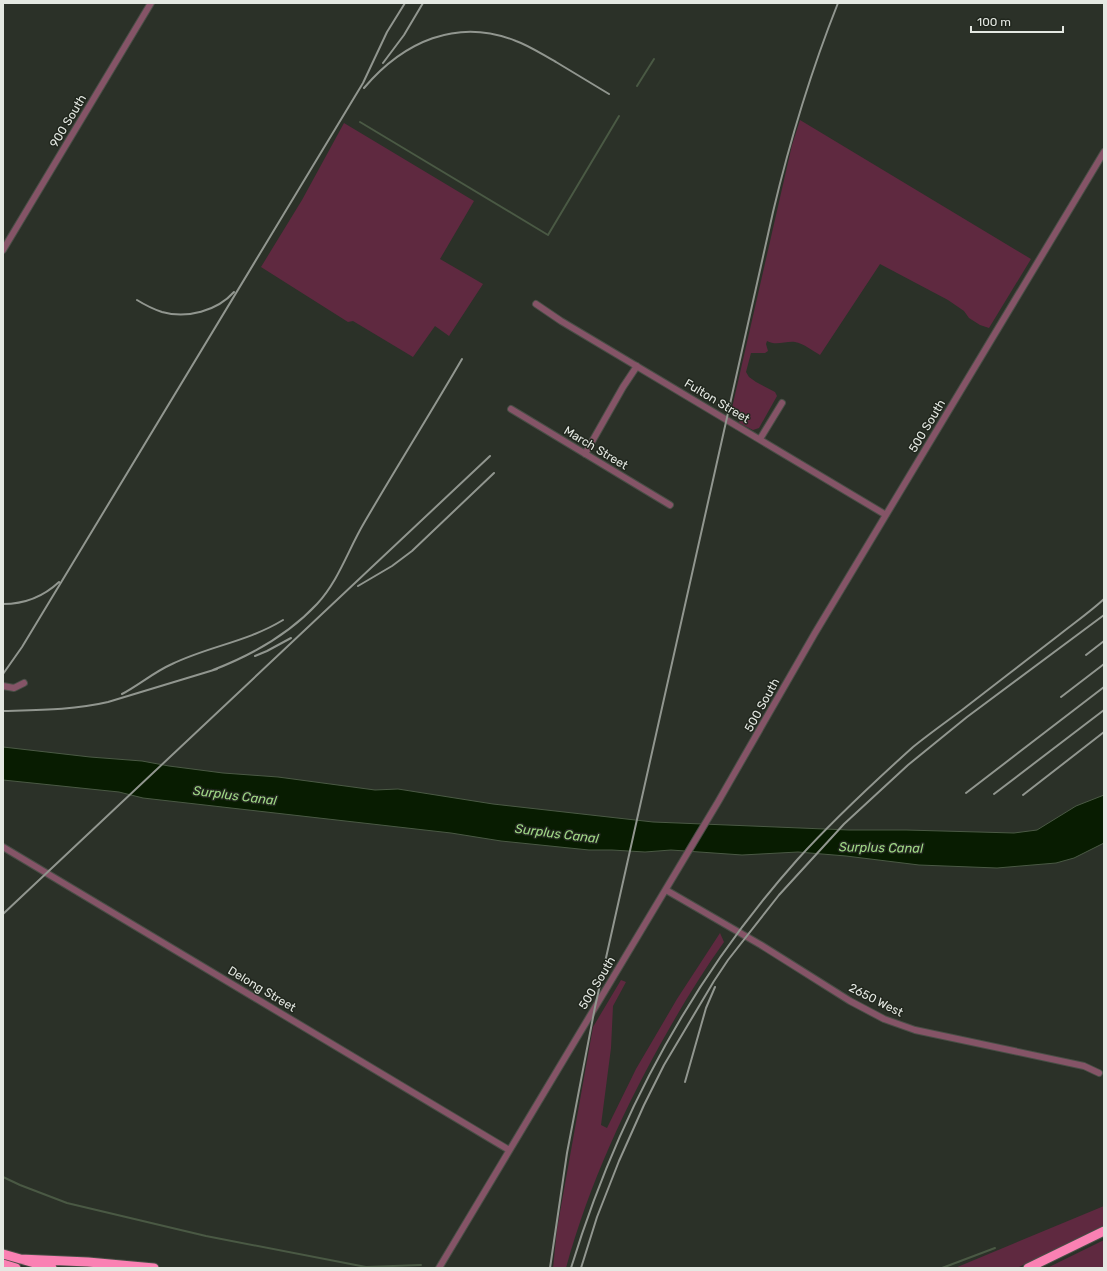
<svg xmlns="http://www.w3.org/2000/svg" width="1107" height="1271" font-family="Rubik,sans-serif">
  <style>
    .green { fill: #5f2940 }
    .water { fill: #081c01; stroke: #4a5944 }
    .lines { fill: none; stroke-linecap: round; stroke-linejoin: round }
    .stream { stroke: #4a5944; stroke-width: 2 }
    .minor-casing { stroke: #494e46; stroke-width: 8 }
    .highway-casing { stroke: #494e46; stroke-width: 11 }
    .minor { stroke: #855467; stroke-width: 6 }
    .highway { stroke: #fa81b3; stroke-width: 9 }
    .rail { stroke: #91968f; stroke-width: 2 }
    .labels { text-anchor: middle; stroke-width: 3; stroke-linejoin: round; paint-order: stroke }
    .street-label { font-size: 12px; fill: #e4e8e2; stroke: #21271e }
    .water-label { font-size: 13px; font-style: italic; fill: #a0d986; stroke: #21271e }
  </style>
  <rect width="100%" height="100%" fill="#2b3128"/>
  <path class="green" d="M800,120L1031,259L989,328L980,325L969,318L964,311L948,300L880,264L820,355C813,351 803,343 795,342C785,341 776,346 767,341L766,344L768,351L765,353H751L746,372L749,377L756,382L775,392L777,396L759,428L753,430L739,423L741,416L732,408L792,145Z
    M344,123L474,201L440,259L483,284L449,336L435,326L413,357L353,321L348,322L261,267L302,200Z
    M720,933L724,942C704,970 686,999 669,1029C626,1104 589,1184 566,1268H553L557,1229L593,1027L621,980L626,982L613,1006L611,1048L601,1125L607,1128L636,1069L677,999Z
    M1104,1206V1225L1017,1268H955Z
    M1104,1240V1268H1047L1102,1241Z"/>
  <path class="water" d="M3,747L90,757L142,761L169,766L223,773L278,777L375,790L398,789L493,804L653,822L678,823L849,830H906L1014,833L1037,830L1076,806L1104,795V843L1074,858L1056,863L997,868L919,865L846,856L798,852L742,855L671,850L645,852L612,850H589L501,841L451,833L143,798L119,792L3,780Z"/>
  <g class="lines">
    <path class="stream" d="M637,86L654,59
      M360,122L548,235L619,116
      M3,1177L20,1185L67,1203L206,1236L366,1267L421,1265
      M942,1268L995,1248"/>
    <defs>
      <path id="minor" d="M3,250L151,3
        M536,304L561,321L886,515
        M511,409L670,505
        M760,439L782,403
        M585,454L623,387L637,366
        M3,686L14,688L24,683
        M3,847L509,1150
        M666,890L761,945L850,1001L884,1019L915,1030L1084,1066L1099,1073
        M439,1268L718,802L815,633L1104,152"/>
      <path id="highway" d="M3,1254L52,1268
        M20,1259L88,1262L154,1268
        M3,1264L16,1268
        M1028,1268L1104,1231"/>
    </defs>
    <use href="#minor" class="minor-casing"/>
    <use href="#highway" class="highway-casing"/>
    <use href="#minor" class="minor"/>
    <use href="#highway" class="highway"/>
    <path class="rail" d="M383,63L404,35L423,3
      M364,88C403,42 457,17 516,41C530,46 543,55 556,62C574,73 591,83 609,94
      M137,300C145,305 153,309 162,312C187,319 217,311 234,292
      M358,586L392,566L412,551L494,473
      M3,604C25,604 43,597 59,582
      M1086,655L1104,641
      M255,656L267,651L291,638
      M213,670C252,655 289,634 317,604C339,580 348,550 364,523C396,468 430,414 462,359
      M3,674L22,647L363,83L387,32L405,3
      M122,694C139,685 154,672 172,664C209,646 247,642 283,620
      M1061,697L1104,664
      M3,711C39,710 74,710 108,702L217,669
      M966,793L1104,687
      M994,794L1104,710
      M1023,795L1104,732
      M3,914L490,456
      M685,1082L706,1008L715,987
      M550,1268L567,1153L595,1007L773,212C790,140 811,71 838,3
      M571,1268C617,1118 692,978 797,860C833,820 873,783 913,747C929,734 946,722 962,710C994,685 1027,660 1059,635C1074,623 1090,612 1104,599
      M581,1268L597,1217L619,1161L644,1105L664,1065L714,981L728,960L779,895L844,824L908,765L967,717L1104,615"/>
  </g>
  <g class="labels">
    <g class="street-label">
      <text transform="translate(68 121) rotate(-59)" y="4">900 South</text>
      <text transform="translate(717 401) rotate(31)" y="4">Fulton Street</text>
      <text transform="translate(927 426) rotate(-59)" y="4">500 South</text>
      <text transform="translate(596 448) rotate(31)" y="4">March Street</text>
      <text transform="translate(762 705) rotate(-61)" y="4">500 South</text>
      <text transform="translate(597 983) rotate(-59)" y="4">500 South</text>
      <text transform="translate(262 989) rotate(31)" y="4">Delong Street</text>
      <text transform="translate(876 1000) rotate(27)" y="4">2650 West</text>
    </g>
    <g class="water-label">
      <text transform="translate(235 795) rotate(7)" y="5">Surplus Canal</text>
      <text transform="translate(557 833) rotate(7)" y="5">Surplus Canal</text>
      <text transform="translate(881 847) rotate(1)" y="5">Surplus Canal</text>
    </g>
  </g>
  <rect width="1107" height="1271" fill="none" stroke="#e4e8e2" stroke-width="8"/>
  <path d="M971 26v6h92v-6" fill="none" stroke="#e4e8e2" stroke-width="2"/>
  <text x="977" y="26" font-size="12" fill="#e4e8e2" stroke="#21271e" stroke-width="3" paint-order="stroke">100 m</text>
</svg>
